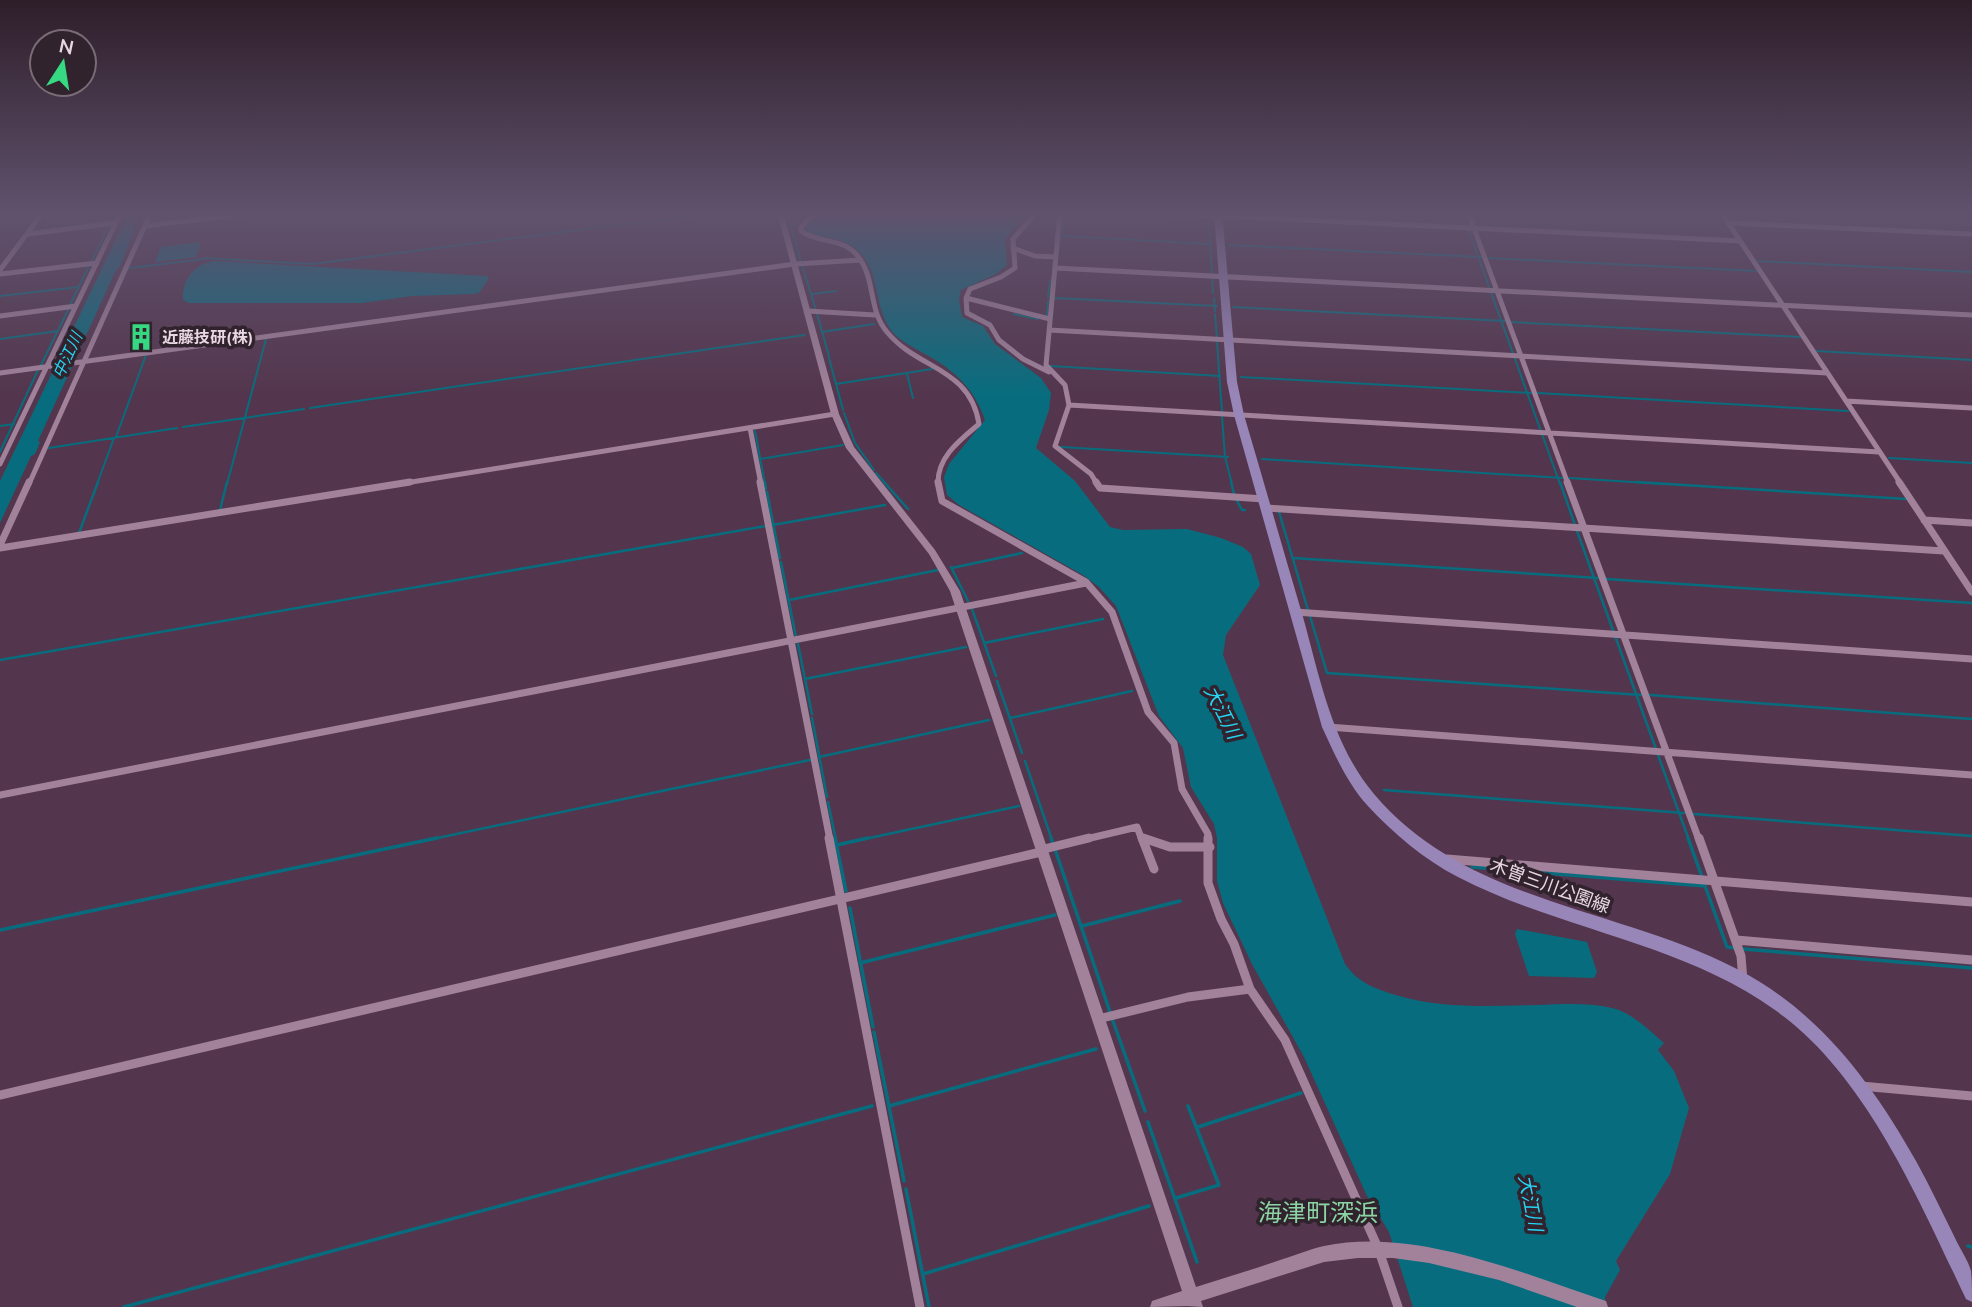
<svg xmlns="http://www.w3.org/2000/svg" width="1972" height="1307" font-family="Mulish,'Noto Sans JP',sans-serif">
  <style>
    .water { fill: #076d7e }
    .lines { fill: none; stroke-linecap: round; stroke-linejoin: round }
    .stream-far2 { stroke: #076d7e; stroke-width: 2 }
    .stream-far1 { stroke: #076d7e; stroke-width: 2.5 }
    .stream { stroke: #076d7e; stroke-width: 3.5 }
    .minor-far2 { stroke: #a2829b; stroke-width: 5 }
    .minor-far1 { stroke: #a2829b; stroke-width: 7 }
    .minor { stroke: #a2829b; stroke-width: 9 }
    .tertiary { fill: #a2829b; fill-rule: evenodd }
    .secondary { fill: #9886b8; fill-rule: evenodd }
    .labels { text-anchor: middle; stroke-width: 7; stroke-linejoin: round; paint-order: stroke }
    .far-poi-label { font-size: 16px; font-weight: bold; fill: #e9d7e4; stroke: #30232d; text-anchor: start }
    .far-water-label { font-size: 16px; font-style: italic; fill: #25d5f4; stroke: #30232d }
    .street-label { font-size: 18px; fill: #e9d7e4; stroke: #30232d }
    .water-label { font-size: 19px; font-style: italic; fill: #25d5f4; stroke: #30232d }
    .near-quarter-label { font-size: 24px; fill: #8cd4a4; stroke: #30232d }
  </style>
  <rect width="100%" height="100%" fill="#53364d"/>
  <path class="water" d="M129,212H141L121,264L114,274L38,441L40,442L35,454L31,456L0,523V481Z
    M822,212H1029L1005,239L1007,265L996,274L961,290L959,300L962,317L983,326L995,344L1041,378L1051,393L1049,410L1036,448L1075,481L1110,527L1123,530L1187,529L1221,538L1243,547L1251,554L1260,585L1226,635L1223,655L1345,964C1359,984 1376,989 1399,996C1444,1009 1490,1006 1537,1005C1564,1004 1590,1002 1616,1009C1634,1015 1650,1031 1664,1043L1658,1050L1674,1071L1689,1108L1670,1174L1616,1261L1620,1270L1605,1297V1307H1413L1389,1232L1367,1196L1304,1057L1252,964L1223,903L1217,881V838L1214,824L1191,787L1183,748L1159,716L1116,606L1099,587L1083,575L959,505L947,495L944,477L949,464L985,420C975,389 953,369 925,354C913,347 899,341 891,330C872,303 882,271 855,248C842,237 820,238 804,232L805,228Z
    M201,242L196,257L155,262L161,247Z
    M214,261L487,276L489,278L479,293L474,294L412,296L362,303H189L183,300C182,280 194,264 214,261Z
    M1517,929L1587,942L1597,972L1594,978L1529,976L1515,934Z"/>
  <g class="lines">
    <path class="stream-far2" d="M787,212L791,226L798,227
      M1064,212L1062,236L1210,244
      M1462,212L1560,484
      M1677,212L1719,214
      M1208,217L1212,274
      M112,221L116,212
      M791,226L801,262
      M1229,245L1481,257
      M204,258L312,264L721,212
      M1487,258L1756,271
      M1758,261L1972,272
      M91,262L110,224
      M802,265L816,310
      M130,268L204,259
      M1212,278L1213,293
      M812,294L836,291
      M0,296L79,287
      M1048,297L1050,281
      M1055,298L1217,306
      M1214,298L1215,311
      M70,305L90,264
      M1233,307L1505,321
      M817,314L829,356
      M1014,314L1038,319
      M1215,314L1217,338
      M1047,315L1048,301
      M1511,322L1800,337
      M822,332L874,324
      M0,339L58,331
      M1217,342L1222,412
      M1817,351L1972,360
      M829,358L843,410
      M41,365L69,308
      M1050,366L1220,376
      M907,374L913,398
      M1241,377L1531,393
      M836,384L932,369
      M1538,393L1848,411
      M310,408L805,335
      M844,413L855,443L874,470
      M1222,416L1225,457L1232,484
      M0,426L14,424
      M183,427L304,409
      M755,431L765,484
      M116,437L146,355
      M1061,447L1228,457
      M49,448L177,428
      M0,452L38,370
      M1889,458L1972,463
      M760,459L843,445
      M1262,459L1562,478
      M876,473L886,484
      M1569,478L1664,484
      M97,484L114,438
      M227,484L266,339"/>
    <path class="stream-far1" d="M765,482L766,489
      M884,482L908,509
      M1231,482L1234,494
      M1560,482L1575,525
      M1636,482L1906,499
      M767,492L780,558
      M1236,499L1242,510H1245
      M220,510L227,482
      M1279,512L1308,610
      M773,525L885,505
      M1577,531L1656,749
      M79,533L98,482
      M1293,558L1598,578
      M781,562L796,637
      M951,567L968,601
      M952,568L1022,553
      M1606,579L1972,603
      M789,600L938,570
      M972,609L996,676
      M1310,616L1327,673L1641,695
      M984,643L1103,619
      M798,644L812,714
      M0,660L766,526
      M805,679L966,647
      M997,681L1022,753
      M1650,695L1972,719
      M812,718L827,797
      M1010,718L1132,691
      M1658,755L1689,840
      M819,757L989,720
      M1025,761L1052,840
      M1384,790L1684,813
      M828,802L836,840
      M1694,814L1972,836
      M428,840L810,760
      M860,840L1019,806"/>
    <path class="stream" d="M835,838L846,891
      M1051,838L1053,844
      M1688,838L1702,877
      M837,845L868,838
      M1056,852L1110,1012
      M1472,867L1705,886
      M1704,883L1727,947L1736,948
      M850,908L873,1027
      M1082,926L1180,901
      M0,930L437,838
      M1743,949L1972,968
      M860,963L1055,915
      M1113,1021L1145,1111
      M874,1032L904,1181
      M889,1106L1096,1049
      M1148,1122L1197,1262
      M1198,1127L1301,1093
      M906,1189L929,1307
      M1176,1198L1219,1185L1188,1106
      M1968,1246L1972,1247
      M923,1274L1149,1206
      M124,1307L872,1106"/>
    <path class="minor-far2" d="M816,212L801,227V231C817,243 841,238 855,253C877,276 867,309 887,332C918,370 970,367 979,424C960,440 937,457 938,484
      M1037,212L1013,239L1015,268L1001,277L970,289L966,298L1050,319
      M1060,212L1046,365L1065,385L1069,405L1879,452
      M1138,212L1740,241
      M1468,212L1568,484
      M1721,212L1901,484
      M1728,223L1972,234
      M145,226L261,212
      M28,234L115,223
      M1013,248L1035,256L1056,257
      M1055,268L1972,315
      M0,270L43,212
      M0,274L97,263
      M966,298L967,313L990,325L999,340L1023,359L1049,372
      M808,311L875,315
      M0,316L76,306
      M1049,330L1827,373
      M0,373L795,264L861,260
      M1846,401L1972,408
      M1069,405L1055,446L1091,474L1097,484
      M750,428L761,484
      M0,464L121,212
      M29,484L151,212
      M399,484L835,414"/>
    <path class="minor-far1" d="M760,482L830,840
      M938,482L942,501L1086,582L1112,612L1148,712L1174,743L1182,789L1208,834V840
      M1096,482L1100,488L1264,499
      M1567,482L1699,840
      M1899,482L1972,592
      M1267,508L1944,551
      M1924,520L1972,523
      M0,545L29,482
      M0,548L410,482
      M1295,612L1972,659
      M1328,727L1972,775
      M0,795L1086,583
      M1142,838L1149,840
      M1082,840L1137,827L1142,840"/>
    <path class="minor" d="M829,838L920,1307
      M1142,838L1154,869
      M1143,838L1170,847H1210
      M1208,838V883L1221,919L1234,944L1250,989L1285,1040L1378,1248L1398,1307
      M1699,838L1741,956L1743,981
      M1040,850L1089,838
      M1447,859L1972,902
      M1736,940L1972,960
      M1098,1019L1188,997L1250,989
      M1861,1086L1972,1096
      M0,1095L1041,852"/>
    <path class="tertiary" d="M777,212H783L839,414L854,447L935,550L960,591L1196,1287C1225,1278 1254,1269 1283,1259C1296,1255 1310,1249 1324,1246C1412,1227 1517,1271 1600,1299L1606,1301L1608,1307H1577L1499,1280L1429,1263L1393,1258H1358L1324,1262L1201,1301L1203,1307L1187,1306L1150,1307L1152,1301L1182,1291L950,591L929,554L846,448L831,414Z"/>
    <path class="secondary" d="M1214,212H1222L1237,382L1244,415C1264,482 1283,550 1303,617C1320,678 1332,744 1374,794C1466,903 1617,907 1737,969C1819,1011 1872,1083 1916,1161C1930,1186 1942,1212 1955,1238C1960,1249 1968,1260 1971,1271C1972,1280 1972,1293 1972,1302L1966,1299C1919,1201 1866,1074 1775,1010C1680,942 1560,930 1458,877C1423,859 1393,833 1367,805C1347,783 1334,753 1322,727L1234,415L1227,382Z"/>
  </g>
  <linearGradient id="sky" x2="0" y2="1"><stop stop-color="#2e1e2a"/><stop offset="0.54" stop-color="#60526d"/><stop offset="1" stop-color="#60526d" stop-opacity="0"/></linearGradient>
  <rect width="1972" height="395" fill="url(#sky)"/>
  <defs>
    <symbol id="building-bare" viewBox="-9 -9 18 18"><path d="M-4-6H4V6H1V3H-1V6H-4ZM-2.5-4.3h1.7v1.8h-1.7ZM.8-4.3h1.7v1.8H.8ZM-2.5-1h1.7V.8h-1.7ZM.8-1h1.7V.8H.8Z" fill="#36d881" stroke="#30232d" stroke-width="2.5" paint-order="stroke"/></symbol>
  </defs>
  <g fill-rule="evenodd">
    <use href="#building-bare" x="122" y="318" width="38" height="38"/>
  </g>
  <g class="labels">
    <g class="far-poi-label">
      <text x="162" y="343">近藤技研(株)</text>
    </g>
    <g class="far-water-label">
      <text transform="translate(67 355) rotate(-65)" y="6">中江川</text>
    </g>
    <g class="street-label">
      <text transform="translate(1550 886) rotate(20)" y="6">木曽三川公園線</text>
    </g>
    <g class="water-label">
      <text transform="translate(1223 712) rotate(63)" y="7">大江川</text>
      <text transform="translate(1531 1203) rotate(79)" y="7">大江川</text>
    </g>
    <g class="near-quarter-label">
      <text x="1318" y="1221">海津町深浜</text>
    </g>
  </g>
  <g transform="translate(63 63) rotate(12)"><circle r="33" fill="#30232d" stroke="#7a6b76" stroke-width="2"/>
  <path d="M0-5L12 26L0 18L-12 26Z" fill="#36d881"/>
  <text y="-10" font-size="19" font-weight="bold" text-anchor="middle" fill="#e9d7e4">N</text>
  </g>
</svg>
